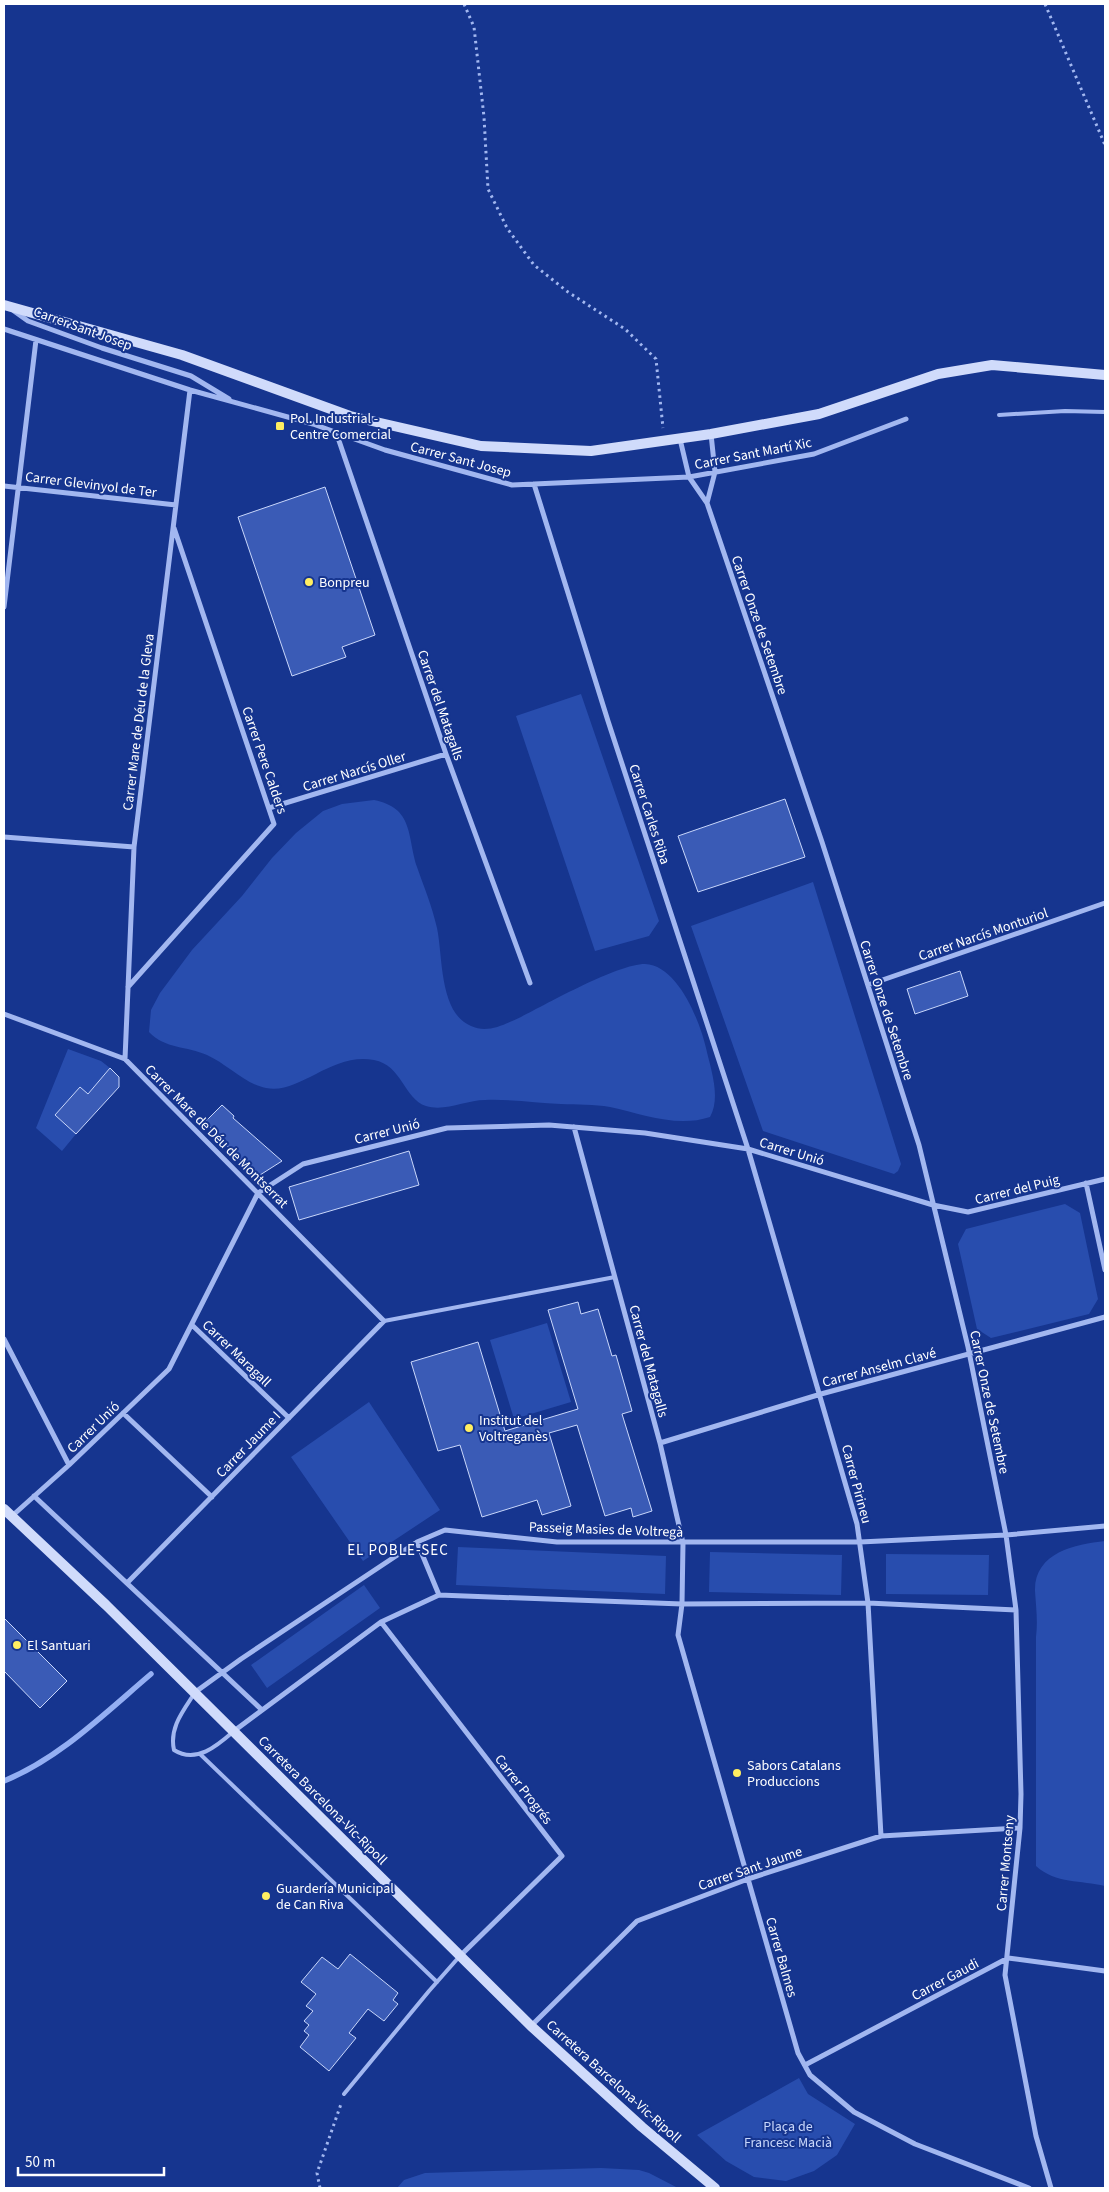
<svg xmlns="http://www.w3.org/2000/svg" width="1109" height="2192" font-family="'Source Sans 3',sans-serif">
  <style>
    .green { fill: #284dae }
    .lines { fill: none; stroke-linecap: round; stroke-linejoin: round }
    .stream { stroke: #94aff3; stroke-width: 5.5 }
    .building { fill: #3a5bb6; stroke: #c9d7fb }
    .path { stroke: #a2b7f0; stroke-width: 3; stroke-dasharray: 2.5 4; stroke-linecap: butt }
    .lane { stroke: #a2b7f0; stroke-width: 4 }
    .street { stroke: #a2b7f0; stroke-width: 5 }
    .secondary { stroke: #d0dbfb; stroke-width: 10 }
    .poi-dot { fill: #ffee61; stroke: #16358f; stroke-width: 2 }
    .labels { text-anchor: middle; stroke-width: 4; stroke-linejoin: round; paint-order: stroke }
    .street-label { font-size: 14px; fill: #fff; stroke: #16358f }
    .poi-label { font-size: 14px; fill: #fff; stroke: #16358f; text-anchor: start }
    .park-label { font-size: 14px; fill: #c9d7fb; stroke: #16358f }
    .neighbourhood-label { font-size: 15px; letter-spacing: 1px; fill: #fff; stroke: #16358f }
  </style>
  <rect width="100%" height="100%" fill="#16358f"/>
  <path class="green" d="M581,694L659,921L649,936L595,951L516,716Z
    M374,800C414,808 407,836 417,867C424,887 432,906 437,928C443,956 439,1013 471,1026C488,1034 505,1024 521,1017C548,1003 618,964 645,964C678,965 700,1022 706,1048C711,1070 721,1097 710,1117C677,1128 642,1114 610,1107C594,1104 577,1105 561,1104C536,1103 510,1099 485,1100C466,1100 445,1112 426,1106C404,1099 402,1065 374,1060C331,1052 300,1095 266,1088C245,1084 227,1064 207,1055C187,1046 165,1049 149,1032L151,1010L160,993L192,950L242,896L272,858L296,833L323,811L342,804Z
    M813,882L901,1164L898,1171L894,1174L763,1131L691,926Z
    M68,1049L101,1061L110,1068L88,1094L80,1088L55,1115L76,1134L62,1151L36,1128Z
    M1065,1204L1080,1213L1098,1299L1089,1314L991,1338L977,1329L958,1244L966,1229Z
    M547,1323L571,1402L514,1419L490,1340Z
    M369,1402L440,1510L363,1561L291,1457Z
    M1105,1541V1886C1081,1880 1056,1884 1036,1866V1637C1038,1621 1036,1607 1035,1591C1034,1553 1075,1544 1105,1541Z
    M458,1547L666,1556L665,1594L456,1585Z
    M710,1552L842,1555L841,1595L709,1592Z
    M886,1554L989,1555L988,1595L886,1594Z
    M364,1585L380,1608L267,1688L251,1665Z
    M799,2078L808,2094L855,2124L837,2155L814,2171L786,2181L754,2177L726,2161L697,2135Z
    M601,2168L639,2170L649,2173L678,2188H397L404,2180L425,2173Z"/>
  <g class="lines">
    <path class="stream" d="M4,1781C60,1758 105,1713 151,1674"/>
  </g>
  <path class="building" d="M325,487L375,635L342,647L346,657L292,676L238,517Z
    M785,799L805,857L698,892L678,836Z
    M960,971L968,996L915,1014L907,989Z
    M110,1068L119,1077V1087L76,1134L55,1115L80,1087L88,1094Z
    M222,1105L234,1116L233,1118L282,1161L260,1175L249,1169L205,1122Z
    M409,1151L419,1185L299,1220L289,1187Z
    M578,1302L581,1314L598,1309L612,1356L616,1355L632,1411L622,1414L652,1511L633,1517L631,1508L605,1516L577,1425L549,1433L571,1506L542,1515L537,1500L482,1517L460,1445L438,1451L411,1362L478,1342L505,1431L578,1409L548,1310Z
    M4,1618L67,1681L40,1708L4,1671Z
    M350,1954L398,1993L393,2000L398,2004L384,2021L368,2009L349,2033L356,2038L329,2071L300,2047L309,2035L304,2031L309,2025L304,2021L313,2011L306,2006L316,1994L301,1982L322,1957L338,1969Z"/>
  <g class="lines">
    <path class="path" d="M464,4L474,27L484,117L488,189L507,228L534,265L568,292L625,329L656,359L663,428
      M1045,4L1105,145
      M320,2188L317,2173L341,2104"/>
    <path class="lane" d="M999,415L1065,411L1105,412
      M384,1321L615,1277
      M194,1694C183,1711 169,1728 174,1750C196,1764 217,1746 234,1731
      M200,1754L437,1982
      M344,2094L429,1991L459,1957"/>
    <path class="street" d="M14,311L28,321L102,348L191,376L229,399
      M4,329L190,390L313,424L385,450L512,485L689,477L814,454L906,419
      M336,432L446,754L530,983
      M680,439L689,477L707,503L715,472L711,434
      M534,484L608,721L748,1149L857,1524L868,1603L881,1836
      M4,486L176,505
      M707,503L822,842L919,1145L968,1347L1006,1535L1016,1610L1021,1794L1020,1828L1005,1975L1036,2136L1051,2188
      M4,607L36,340
      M269,808L446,754
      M4,837L134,847
      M868,985L1105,903
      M128,987L274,824L174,528
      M4,1014L125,1059L384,1321L128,1582
      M125,1059L134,847L190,390
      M574,1127L660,1443L683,1543L682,1604L678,1635L798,2053L810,2075L854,2112L915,2144L1029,2188
      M1086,1183L1105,1270
      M192,1325L289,1418
      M4,1339L69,1465
      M123,1413L212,1497
      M660,1443L821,1394L1105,1317
      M34,1496L262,1710
      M12,1516L69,1465L169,1369L258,1193L303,1164L447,1128L549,1125L645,1133L748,1149L933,1205L968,1212L1105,1179
      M417,1542L439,1595
      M381,1622L562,1856L461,1955
      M194,1693L241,1659L417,1542L445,1530L557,1542H860L1006,1535L1105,1526
      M234,1731L381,1622L439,1595L682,1604L868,1603L1016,1610
      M531,2026L637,1921L748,1879L881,1836L1020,1828
      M805,2065L1008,1958L1105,1971"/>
    <path class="secondary" d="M4,305L182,355L350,416L481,446L591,451L711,434L819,414L938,374L992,365L1105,375
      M4,1509L106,1605L531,2026L642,2127L715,2188"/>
  </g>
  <g class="poi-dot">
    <rect x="275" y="421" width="10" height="10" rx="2.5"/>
    <circle cx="309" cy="582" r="5"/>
    <circle cx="469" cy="1428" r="5"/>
    <circle cx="17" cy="1645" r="5"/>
    <circle cx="737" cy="1773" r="5"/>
    <circle cx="266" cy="1896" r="5"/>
  </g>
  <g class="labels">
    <g class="street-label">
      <text transform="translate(83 328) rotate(20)" y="5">Carrer Sant Josep</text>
      <text transform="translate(753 453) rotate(-11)" y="5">Carrer Sant Martí Xic</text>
      <text transform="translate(461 459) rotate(15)" y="5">Carrer Sant Josep</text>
      <text transform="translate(91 484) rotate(7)" y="5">Carrer Glevinyol de Ter</text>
      <text transform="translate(760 625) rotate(71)" y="5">Carrer Onze de Setembre</text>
      <text transform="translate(441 705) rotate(71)" y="5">Carrer del Matagalls</text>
      <text transform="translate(138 722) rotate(-83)" y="5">Carrer Mare de Déu de la Gleva</text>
      <text transform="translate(265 760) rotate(71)" y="5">Carrer Pere Calders</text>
      <text transform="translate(354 771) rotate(-17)" y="5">Carrer Narcís Oller</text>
      <text transform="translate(650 814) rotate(72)" y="5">Carrer Carles Riba</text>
      <text transform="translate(983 934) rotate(-19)" y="5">Carrer Narcís Monturiol</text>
      <text transform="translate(887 1010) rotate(72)" y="5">Carrer Onze de Setembre</text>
      <text transform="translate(387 1131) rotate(-14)" y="5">Carrer Unió</text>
      <text transform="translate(217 1136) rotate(45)" y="5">Carrer Mare de Déu de Montserrat</text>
      <text transform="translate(792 1151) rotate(17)" y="5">Carrer Unió</text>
      <text transform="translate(1017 1189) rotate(-14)" y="5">Carrer del Puig</text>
      <text transform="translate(237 1353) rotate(44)" y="5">Carrer Maragall</text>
      <text transform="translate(649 1361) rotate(75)" y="5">Carrer del Matagalls</text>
      <text transform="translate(879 1367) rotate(-15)" y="5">Carrer Anselm Clavé</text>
      <text transform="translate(990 1402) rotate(78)" y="5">Carrer Onze de Setembre</text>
      <text transform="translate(93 1427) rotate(-44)" y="5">Carrer Unió</text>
      <text transform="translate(248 1444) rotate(-46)" y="5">Carrer Jaume I</text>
      <text transform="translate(857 1484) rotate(75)" y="5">Carrer Pirineu</text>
      <text transform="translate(606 1529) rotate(2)" y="5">Passeig Masies de Voltregà</text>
      <text transform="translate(524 1789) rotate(52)" y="5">Carrer Progrés</text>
      <text transform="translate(323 1800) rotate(45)" y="5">Carretera Barcelona-Vic-Ripoll</text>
      <text transform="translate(1005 1863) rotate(-85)" y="5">Carrer Montseny</text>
      <text transform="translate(750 1868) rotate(-19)" y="5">Carrer Sant Jaume</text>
      <text transform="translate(782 1957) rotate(74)" y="5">Carrer Balmes</text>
      <text transform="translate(945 1979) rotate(-28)" y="5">Carrer Gaudi</text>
      <text transform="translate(614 2081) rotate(42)" y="5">Carretera Barcelona-Vic-Ripoll</text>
    </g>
    <g class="poi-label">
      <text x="290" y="423">Pol. Industrial -<tspan x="290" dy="16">Centre Comercial</tspan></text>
      <text x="319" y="587">Bonpreu</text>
      <text x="479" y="1425">Institut del<tspan x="479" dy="16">Voltreganès</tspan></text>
      <text x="27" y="1650">El Santuari</text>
      <text x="747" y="1770">Sabors Catalans<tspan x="747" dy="16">Produccions</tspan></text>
      <text x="276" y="1893">Guardería Municipal<tspan x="276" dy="16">de Can Riva</tspan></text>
    </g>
    <g class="park-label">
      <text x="788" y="2131">Plaça de<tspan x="788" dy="16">Francesc Macià</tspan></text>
    </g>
    <g class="neighbourhood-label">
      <text x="398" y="1555">EL POBLE-SEC</text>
    </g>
  </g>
  <rect width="1109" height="2192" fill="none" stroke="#ffffff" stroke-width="10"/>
  <path d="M18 2167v8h146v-8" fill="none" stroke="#ffffff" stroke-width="2.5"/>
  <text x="25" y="2167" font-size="15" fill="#ffffff" stroke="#16358f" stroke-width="4" paint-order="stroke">50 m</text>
</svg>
